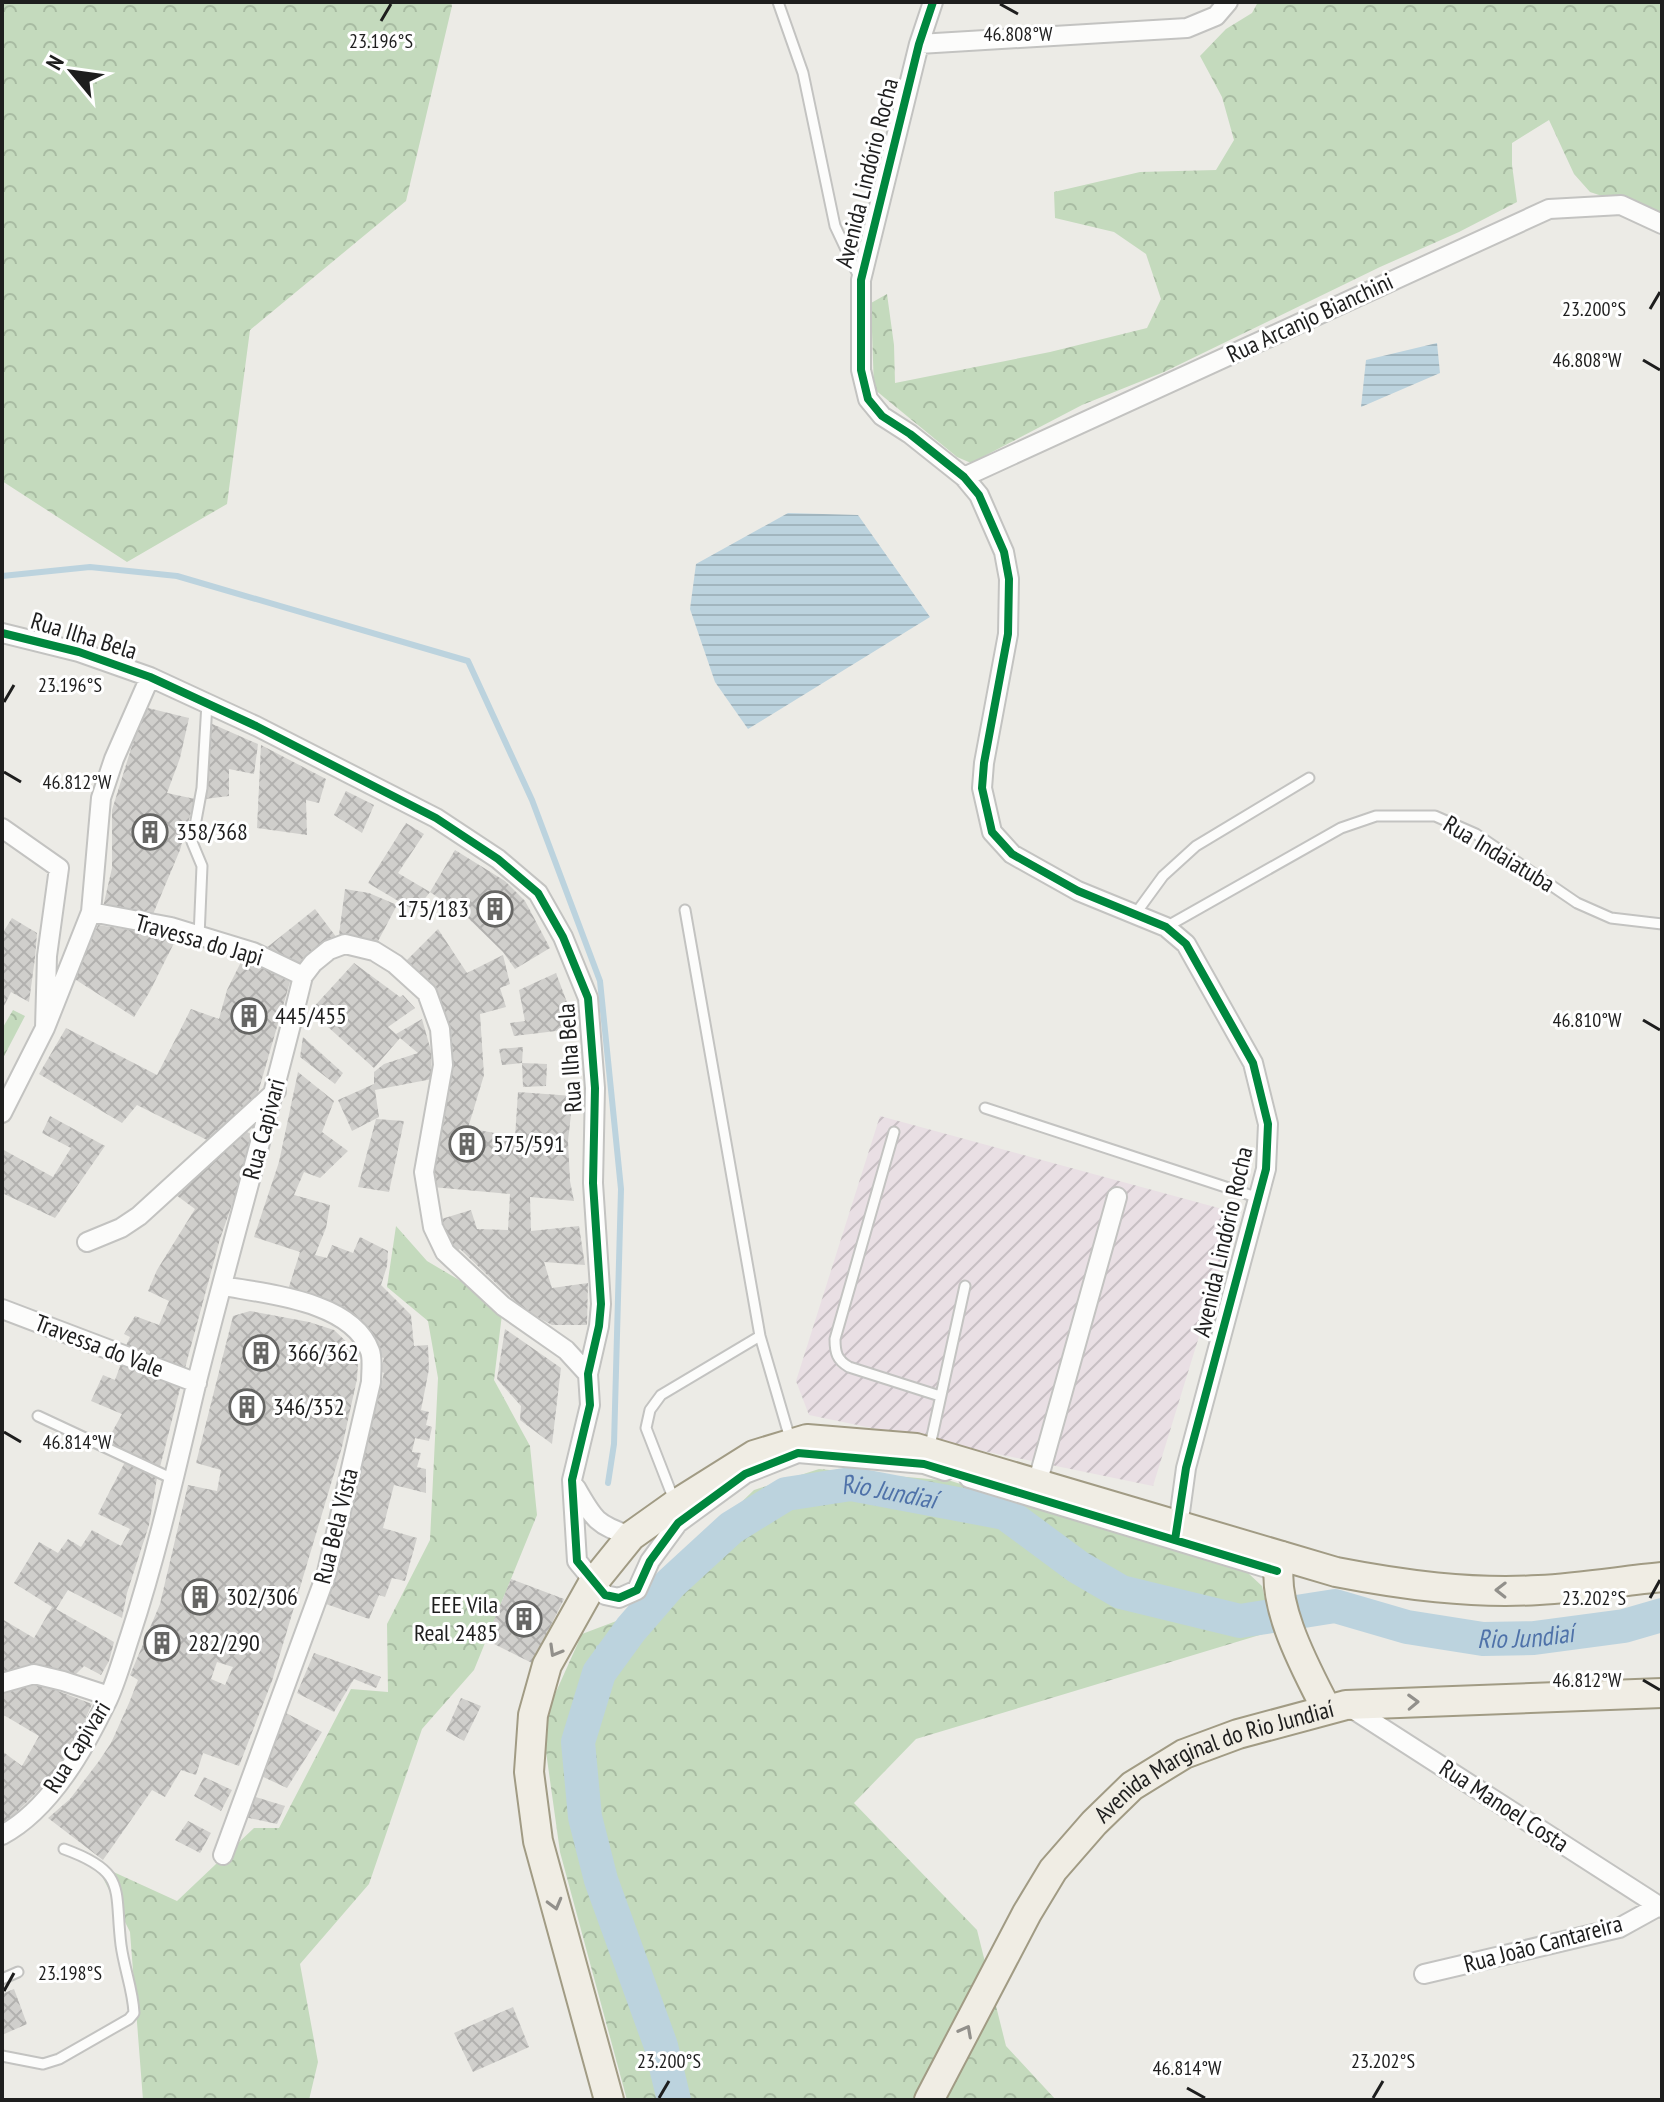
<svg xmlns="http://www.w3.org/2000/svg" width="1664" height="2102" font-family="'PT Sans Narrow',sans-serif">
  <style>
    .industrial { fill: url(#industrial-furrows) }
    .forest { fill: url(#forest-crowns) }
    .water { fill: url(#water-rules) }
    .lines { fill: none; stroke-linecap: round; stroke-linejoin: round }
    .stream { stroke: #bcd3de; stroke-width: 6 }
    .river { stroke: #bcd3de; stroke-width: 34 }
    .building { fill: url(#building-cross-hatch); fill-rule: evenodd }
    .lane-casing { stroke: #c3c3c1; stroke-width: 13 }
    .street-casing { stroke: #c3c3c1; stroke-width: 22 }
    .primary-casing { stroke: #a19b84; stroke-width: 32 }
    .lane { stroke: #fcfcfb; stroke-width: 9 }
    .street { stroke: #fcfcfb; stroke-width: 18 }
    .primary { stroke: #f0ede4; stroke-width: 28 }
    .cycleway-casing { stroke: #fff; stroke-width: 13 }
    .cycleway { stroke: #00873e; stroke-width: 8 }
    .oneway { stroke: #92908b }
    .ticks { fill: none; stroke: #1e1e1e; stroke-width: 3 }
    .labels { text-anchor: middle; stroke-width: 6; stroke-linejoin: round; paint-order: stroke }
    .street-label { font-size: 24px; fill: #1e1e1e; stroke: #fff }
    .poi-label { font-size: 24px; fill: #1e1e1e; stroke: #fff; text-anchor: start }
    .water-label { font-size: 26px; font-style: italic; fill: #4f72a9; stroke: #fff }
    .ticks-label { font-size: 20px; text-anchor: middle; fill: #1e1e1e; stroke: #fff; stroke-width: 6; stroke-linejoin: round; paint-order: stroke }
  </style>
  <defs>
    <pattern id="industrial-furrows" width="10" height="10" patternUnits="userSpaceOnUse" patternTransform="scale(2)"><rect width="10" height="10" fill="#e9dfe4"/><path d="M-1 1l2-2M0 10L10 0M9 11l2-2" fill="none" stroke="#c7bfc3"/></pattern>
    <pattern id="forest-crowns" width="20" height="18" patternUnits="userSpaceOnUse" patternTransform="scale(2)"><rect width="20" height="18" fill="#c4dabd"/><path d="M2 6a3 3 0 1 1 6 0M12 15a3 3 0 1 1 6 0" fill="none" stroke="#a8bba2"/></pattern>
    <pattern id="water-rules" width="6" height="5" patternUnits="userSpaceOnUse" patternTransform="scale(2)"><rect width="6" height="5" fill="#bcd3de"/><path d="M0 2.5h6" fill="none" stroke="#a1b5be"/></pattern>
    <pattern id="building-cross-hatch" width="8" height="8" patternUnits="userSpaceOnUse" patternTransform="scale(2)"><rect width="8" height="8" fill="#d0cfcc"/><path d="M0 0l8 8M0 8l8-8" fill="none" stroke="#b2b1af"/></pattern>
  </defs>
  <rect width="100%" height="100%" fill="#ecebe6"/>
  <path class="industrial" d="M880,1116L1237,1213L1153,1486L809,1415L796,1381Z"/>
  <path class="forest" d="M2,2H451L452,6L406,201L250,330L227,504L127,562L2,481Z
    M1258,2H1662V216L1590,192L1574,174L1549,120L1512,143V165L1517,202L1459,232L1380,267L1164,372L1082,405L971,463L957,457L874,389L871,303L887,294L894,345L895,383L1050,352L1147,328L1161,299L1146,254L1114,232L1055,218L1054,192L1140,172L1216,170L1234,140L1222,97L1200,56L1226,29L1252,13Z
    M13,1010L25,1016L2,1060V1029Z
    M396,1226L427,1261L503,1306L494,1380L530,1446L537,1515L474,1670L422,1729L369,1884L300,1964L318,2062L309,2100H143L130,1932L96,1864L177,1901L254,1828H279L351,1689L388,1692L387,1624L430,1540L438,1378L428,1321L387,1287Z
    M819,1469L951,1481L1248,1573L1262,1586L1273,1631L916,1739L854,1803L977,1930L1006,2046L1056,2100H627L560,1852L542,1723L582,1634L619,1620L754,1490Z"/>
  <path class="water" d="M1437,343L1440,373L1361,407L1366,360Z
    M788,513L858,515L930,617L748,729L715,682L690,609L696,564Z"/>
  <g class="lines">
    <path class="stream" d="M2,576L90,567L177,576L468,661L532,800L600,981L621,1189L614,1444L608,1483
      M599,1648V1673"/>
    <path class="river" id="s1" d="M674,2100L661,2046L601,1880L585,1817L578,1742L599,1673L631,1629L670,1584L731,1528L786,1494L851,1484L1005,1513L1078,1567L1121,1592L1240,1621L1335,1606L1407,1627L1483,1639L1534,1638L1624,1626L1662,1615"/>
  </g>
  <path class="building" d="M144,707L189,718L180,758L167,793L195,799L180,850L151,919L103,907L112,868V810Z
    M210,723L258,744L254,774L229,769V796L205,799Z
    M261,745L326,779L319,803L306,800L307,835L257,828Z
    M346,791L374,805L362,833L334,815Z
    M406,823L424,834L398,873L430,892L415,911L368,883Z
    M455,850L505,881L525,901L550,948L515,969L503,952L467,917L430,892Z
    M345,889L369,893L397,905L376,945L362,939L339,935Z
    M315,909L337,938L296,968L265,949Z
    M12,918L37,933L35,958L29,1002L11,992L2,1010V934Z
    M98,925L177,937L149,993L134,1017L73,978Z
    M438,929L467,973L503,955L510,984L500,988L506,1007L480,1014L484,1075L468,1128L515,1137L518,1092L573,1096L568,1141L570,1181L574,1201L530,1197L531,1231L579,1226L585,1265L544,1262L552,1288L588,1283L587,1325H552L524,1310L460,1249L455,1252L438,1220L471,1210L477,1229L508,1230L510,1194L432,1187L433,1153L444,1122L450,1075L405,962Z
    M243,958L290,982L255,1103L209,1141L137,1105L122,1123L39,1074L66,1028L157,1075L191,1009L219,1019L227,990Z
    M354,963L400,997L403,995L415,1008L388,1027L396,1034L422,1019L431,1051L432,1079L375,1090L379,1117L352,1131L338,1100L374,1084V1072L384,1064L418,1053L400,1038L374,1068L310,1011Z
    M556,973L571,1013L573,1029L514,1036L510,1023L525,1021L519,990Z
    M303,1037L343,1073L335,1084L300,1057Z
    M523,1047L522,1063L502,1065L499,1049Z
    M522,1063L547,1064L546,1086L523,1087Z
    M298,1072L334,1101L322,1132L348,1151L320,1178L304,1172L294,1195L330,1205L326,1228L315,1255L327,1258L332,1245L353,1253L360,1237L388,1251L387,1266L381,1285L411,1315L414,1346L428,1345L429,1369L421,1410L429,1412L426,1425L432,1427L429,1441L415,1438L412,1452L421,1453L417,1467L426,1469V1493L394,1485L383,1528L417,1538L405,1581L392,1578L385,1597L379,1595L369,1619L326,1604L384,1373L380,1371L384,1358L377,1355V1346L371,1331L358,1317L338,1306L287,1293L300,1252L254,1237L279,1162Z
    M50,1116L105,1146L55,1218L2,1193V1149L53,1177L71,1148L42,1133Z
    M376,1119L404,1121L389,1192L358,1187Z
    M247,1132L251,1134L243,1173L220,1239L184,1372L124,1350L130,1337L124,1334L135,1316L159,1325L169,1301L148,1291L157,1270L195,1209L176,1195Z
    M250,1311L309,1322L334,1330L353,1348L358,1363L357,1379L342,1447L272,1681L239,1766L203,1753L196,1775L181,1770L165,1797L152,1790L103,1860L48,1818L70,1799L99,1761L111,1743L129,1703L138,1680L130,1675L160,1604L188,1485L217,1491L221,1470L196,1463L233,1316ZM217,1662L233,1667L225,1685L211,1679Z
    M505,1329L561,1368L552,1444L520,1420L521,1406L497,1379Z
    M122,1361L182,1381L160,1467L106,1443L122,1414L91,1401L103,1375L115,1380Z
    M125,1462L157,1478L149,1525L127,1593L122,1618L68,1590L56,1609L114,1642L109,1661L101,1675L84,1666L72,1678L2,1676V1619L34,1638L52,1607L14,1583L39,1542L58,1553L68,1539L81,1547L92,1530L121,1546L130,1529L98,1514Z
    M511,1579L564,1599L532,1663L486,1640Z
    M314,1653L381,1677L376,1688L354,1679L334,1712L297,1693Z
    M23,1684L42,1685L92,1704L71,1751L45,1784L2,1827V1751L22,1766L39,1736L2,1714V1690Z
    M461,1698L481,1706L464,1741L446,1731Z
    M286,1713L322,1732L287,1788L259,1775Z
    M204,1777L232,1790L221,1811L194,1796Z
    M252,1796L285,1806L277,1824L244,1817Z
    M188,1821L211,1833L200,1853L175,1840Z
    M14,1989L27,2024L2,2035V1994Z
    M513,2007L529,2047L473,2072L454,2033Z"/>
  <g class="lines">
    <defs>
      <path id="lane" d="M778,2L803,73L835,226L859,277
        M685,910L760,1336L791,1442
        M1136,913L1163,876L1196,846L1309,778
        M1166,927L1341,828L1376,816H1435L1476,834L1577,903L1611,918L1662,924
        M199,937L202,866L192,842L202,788L207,703
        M985,1108L1259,1198
        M894,1132L835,1339C835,1353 837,1360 849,1367L940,1396
        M38,1416L173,1479
        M929,1450L965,1286
        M674,1500L646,1428L650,1410L661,1395L760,1336
        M2,1979L18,1972
        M2,2056L43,2064L59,2059L129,2019L134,2013C133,1990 124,1968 121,1945C114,1889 128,1872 64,1849"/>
      <path id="street" d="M933,2L919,44L861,280V370L868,399L882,416L910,434L964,477L979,495L1004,552L1009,579L1008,634L984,763L982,788L992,832L1012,854L1078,891L1166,927L1186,944L1253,1063L1268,1124L1266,1169L1186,1468L1177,1534
        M919,44L1187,28L1216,16L1228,2
        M964,477L1549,209L1621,205L1662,224
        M2,633L79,652L150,677L256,726L436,818L498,859L538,893L563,937L588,998L595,1088L593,1183L601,1304L599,1326L588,1374L590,1405L572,1480L577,1561L605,1595L619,1598L637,1590L650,1561L678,1523L745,1474L798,1453L924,1464L945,1471
        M2,828L59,868L47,956L45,1028L2,1113
        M91,912L171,927L253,952L303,976
        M45,1028L91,912L101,798L114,759L150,677
        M87,1242L121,1228L139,1216L276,1091
        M223,1286C267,1294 352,1301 370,1351C373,1359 371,1372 371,1382L327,1572L223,1855
        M2,1309L197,1383
        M969,1478L1277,1571
        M576,1488C594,1520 597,1525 631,1536
        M1035,1491L1117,1197
        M2,1683L34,1674L63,1681L109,1696
        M1348,1706L1662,1908
        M2,1835C51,1809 85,1747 108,1699C117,1679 123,1657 130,1636C157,1554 176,1469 196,1385C230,1248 270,1113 303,976L313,963L329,950L345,944L374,951L395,964L427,993L440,1029L443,1065L424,1172L433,1227L445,1252L503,1306L566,1350L588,1374
        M1424,1974L1619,1928L1659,1906"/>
      <g id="primary">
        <path d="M1281,1556C1268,1600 1306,1669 1326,1708"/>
        <path d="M609,2100L538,1841L529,1772L533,1715L547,1665L593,1583L631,1536L676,1504L754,1455L807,1439L916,1448L1336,1572C1403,1585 1470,1594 1539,1590C1580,1588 1621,1581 1662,1577"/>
        <path id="s2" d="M929,2100L1027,1913L1053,1870L1094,1823L1132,1786L1184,1754L1238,1734L1346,1705L1662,1693"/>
      </g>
    </defs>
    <use href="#lane" class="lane-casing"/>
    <use href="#street" class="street-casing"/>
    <use href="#primary" class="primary-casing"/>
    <use href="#lane" class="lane"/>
    <use href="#street" class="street"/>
    <use href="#primary" class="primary"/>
    <defs>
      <path id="cycleway" d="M933,2L919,44L861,280V370L868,399L882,416L910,434L964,477L979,495L1004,552L1009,579L1008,634L984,763L982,788L992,832L1012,854L1078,891L1166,927L1186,944L1253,1063L1268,1124L1266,1169L1186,1468L1175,1540
        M2,633L79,652L150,677L256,726L436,818L498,859L538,893L563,937L588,998L595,1088L593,1183L601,1304L599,1326L588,1374L590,1405L572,1480L577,1561L605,1595L619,1598L637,1590L650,1561L678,1523L745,1474L798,1453L924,1464L1277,1571"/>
    </defs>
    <use href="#cycleway" class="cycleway-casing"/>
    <use href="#cycleway" class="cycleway"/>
  </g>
  <defs><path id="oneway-chevron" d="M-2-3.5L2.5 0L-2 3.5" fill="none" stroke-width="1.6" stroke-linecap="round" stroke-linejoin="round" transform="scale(2)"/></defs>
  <g class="oneway">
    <use href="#oneway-chevron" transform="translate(1501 1590) rotate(-179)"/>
    <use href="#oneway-chevron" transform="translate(555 1651) rotate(120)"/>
    <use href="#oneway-chevron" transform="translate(1413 1702) rotate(-2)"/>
    <use href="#oneway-chevron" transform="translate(555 1904) rotate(75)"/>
    <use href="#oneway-chevron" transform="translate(966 2031) rotate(-62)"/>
  </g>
  <path class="ticks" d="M1000,4L1018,14M381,21L391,4M1650,309L1660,292M1643,360L1660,370M4,702L14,685M4,772L21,782M1643,1020L1660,1030M4,1432L21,1442M1650,1598L1660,1580M1643,1680L1660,1690M4,1991L14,1973M1187,2088L1205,2098M659,2098L669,2081M1373,2098L1383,2081"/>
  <defs>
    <symbol id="building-ring" viewBox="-11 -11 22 22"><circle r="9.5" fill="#fff" stroke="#666664" stroke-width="1.5"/><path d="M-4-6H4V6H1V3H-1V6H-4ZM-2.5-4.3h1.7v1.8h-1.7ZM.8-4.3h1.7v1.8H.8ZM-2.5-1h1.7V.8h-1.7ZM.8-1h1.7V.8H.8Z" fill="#666664"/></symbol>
  </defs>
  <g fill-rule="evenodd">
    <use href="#building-ring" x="130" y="812" width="40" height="40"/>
    <use href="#building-ring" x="475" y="889" width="40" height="40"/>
    <use href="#building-ring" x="229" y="996" width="40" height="40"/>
    <use href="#building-ring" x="447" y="1124" width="40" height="40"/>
    <use href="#building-ring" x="241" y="1333" width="40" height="40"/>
    <use href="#building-ring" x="227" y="1387" width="40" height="40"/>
    <use href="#building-ring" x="180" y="1577" width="40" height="40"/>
    <use href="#building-ring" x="504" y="1599" width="40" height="40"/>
    <use href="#building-ring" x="142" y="1623" width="40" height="40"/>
  </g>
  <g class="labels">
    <g class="street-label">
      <text transform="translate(867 173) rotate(-76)" y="8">Avenida Lindório Rocha</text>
      <text transform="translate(1310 318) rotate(-25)" y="8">Rua Arcanjo Bianchini</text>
      <text transform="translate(84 636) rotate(17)" y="8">Rua Ilha Bela</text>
      <text transform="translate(1499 854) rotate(31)" y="8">Rua Indaiatuba</text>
      <text transform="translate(199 940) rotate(16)" y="8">Travessa do Japi</text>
      <text transform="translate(570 1058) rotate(-94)" y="8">Rua Ilha Bela</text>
      <text transform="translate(264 1129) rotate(-75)" y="8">Rua Capivari</text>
      <text transform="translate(1223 1242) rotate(-77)" y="8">Avenida Lindório Rocha</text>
      <text transform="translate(99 1346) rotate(21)" y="8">Travessa do Vale</text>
      <text transform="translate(336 1526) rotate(-76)" y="8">Rua Bela Vista</text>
      <text transform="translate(77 1747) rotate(-58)" y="8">Rua Capivari</text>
      <text dy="8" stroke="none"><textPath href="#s2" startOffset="462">Avenida Marginal do Rio Jundiaí</textPath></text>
      <text transform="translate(1504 1806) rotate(33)" y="8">Rua Manoel Costa</text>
      <text transform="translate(1543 1944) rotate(-15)" y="8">Rua João Cantareira</text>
    </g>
    <g class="poi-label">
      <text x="176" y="840">358/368</text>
      <text x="469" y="917" text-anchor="end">175/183</text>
      <text x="275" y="1024">445/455</text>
      <text x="493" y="1152">575/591</text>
      <text x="287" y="1361">366/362</text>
      <text x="273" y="1415">346/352</text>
      <text x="226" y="1605">302/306</text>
      <text x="498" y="1613" text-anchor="end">EEE Vila<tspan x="498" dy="28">Real 2485</tspan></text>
      <text x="188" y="1651">282/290</text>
    </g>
    <g class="water-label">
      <text dy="9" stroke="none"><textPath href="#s1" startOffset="810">Rio Jundiaí</textPath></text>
      <text dy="9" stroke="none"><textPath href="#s1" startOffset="1482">Rio Jundiaí</textPath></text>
    </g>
  </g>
  <g class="ticks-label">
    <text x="1018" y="41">46.808°W</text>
    <text x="381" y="48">23.196°S</text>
    <text x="1594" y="316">23.200°S</text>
    <text x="1587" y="367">46.808°W</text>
    <text x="70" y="692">23.196°S</text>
    <text x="77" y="789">46.812°W</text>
    <text x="1587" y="1027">46.810°W</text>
    <text x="77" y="1449">46.814°W</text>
    <text x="1594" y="1605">23.202°S</text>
    <text x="1587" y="1687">46.812°W</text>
    <text x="70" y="1980">23.198°S</text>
    <text x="669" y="2068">23.200°S</text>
    <text x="1383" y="2068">23.202°S</text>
    <text x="1187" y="2075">46.814°W</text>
  </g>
  <rect width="1664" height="2102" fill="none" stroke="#1e1e1e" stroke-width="8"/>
  <g transform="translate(72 72) rotate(299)" stroke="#ffffff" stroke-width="6" paint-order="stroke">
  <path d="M0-6L14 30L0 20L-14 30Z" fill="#1e1e1e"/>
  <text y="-12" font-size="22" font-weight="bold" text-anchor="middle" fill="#1e1e1e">N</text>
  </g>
</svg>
